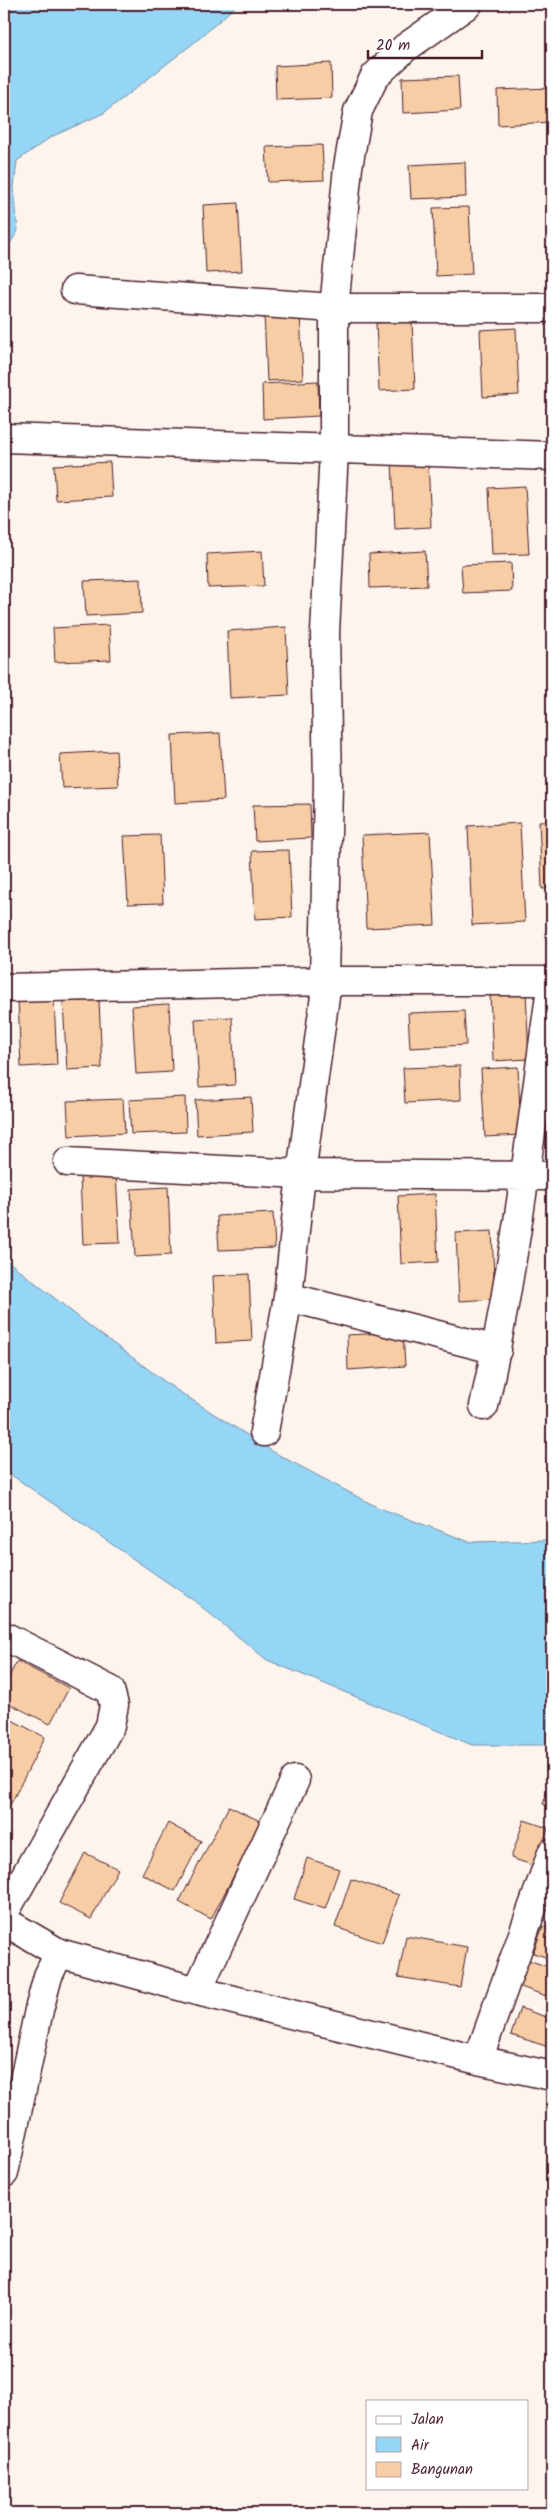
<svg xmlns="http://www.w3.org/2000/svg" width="556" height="2517" font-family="Kalam,sans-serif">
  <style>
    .water { fill: #95d5f6; stroke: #778ca5 }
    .building { fill: #f7cda6; stroke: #4a1f2b }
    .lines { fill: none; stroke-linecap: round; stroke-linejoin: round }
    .minor-casing { stroke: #4a1f2b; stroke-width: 31 }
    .minor { stroke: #fff; stroke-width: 28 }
  </style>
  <rect width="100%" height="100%" fill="#fdf5ed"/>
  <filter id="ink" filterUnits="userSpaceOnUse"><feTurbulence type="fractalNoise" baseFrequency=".02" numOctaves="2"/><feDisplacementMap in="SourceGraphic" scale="10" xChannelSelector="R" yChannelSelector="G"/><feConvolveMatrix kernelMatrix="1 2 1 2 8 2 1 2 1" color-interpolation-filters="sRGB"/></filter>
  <g filter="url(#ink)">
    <path class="water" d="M4,4H238L200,38L104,113L51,137L17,161L14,187L18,231L4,253Z
      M4,1258L95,1330L175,1389L277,1454L377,1507L470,1542L552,1540V1745H472L267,1660L193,1600L4,1470Z"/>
    <path class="building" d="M331,63L332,98L276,100L275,66Z
      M458,76L460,110L403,113L402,78Z
      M552,88V122L498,125L497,90Z
      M322,145L324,180L268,182L266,147Z
      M465,162L466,197L411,199L409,165Z
      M238,203L242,271L206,273L203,205Z
      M469,207L472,274L436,276L433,208Z
      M300,311L303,379L267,381L264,313Z
      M412,321L415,389L379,391L376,323Z
      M516,328L519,395L483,397L480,330Z
      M318,381L319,416L263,419L262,384Z
      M428,459L431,527L395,529L392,461Z
      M110,462L112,497L56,500L54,465Z
      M525,486L529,554L492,555L489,488Z
      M262,551L264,586L208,588L207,554Z
      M425,551L427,586L370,588L369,554Z
      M511,563L512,591L463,593L461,565Z
      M547,564H552V632H550Z
      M141,579L142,613L86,616L84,581Z
      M109,625L111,660L55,662L53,628Z
      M286,627L289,695L230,698L227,631Z
      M220,733L224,800L175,803L172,735Z
      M116,751L118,786L62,788L60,754Z
      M310,804L311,838L255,841L253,805Z
      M552,820V888L542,889L539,821Z
      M520,823L525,922L472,925L468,826Z
      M430,832L435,925L366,928L362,835Z
      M160,835L163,903L128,904L124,836Z
      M289,850L292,917L255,919L252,851Z
      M526,991L529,1059L493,1061L490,993Z
      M54,998L57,1065L21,1067L18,999Z
      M99,1000L102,1068L67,1070L63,1002Z
      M169,1004L172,1072L136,1074L132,1006Z
      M464,1011L466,1045L410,1048L408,1013Z
      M232,1017L235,1085L199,1087L195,1019Z
      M460,1066L461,1100L405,1103L403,1068Z
      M518,1067L521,1135L485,1137L481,1069Z
      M185,1097L186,1132L131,1134L129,1100Z
      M251,1097L253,1132L197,1135L195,1100Z
      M123,1099L125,1133L69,1136L67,1101Z
      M116,1175L120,1243L83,1244L80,1177Z
      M168,1187L171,1255L135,1257L131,1189Z
      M435,1194L438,1262L401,1264L398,1196Z
      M273,1213L275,1248L219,1250L217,1216Z
      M492,1231L495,1299L459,1301L456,1233Z
      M549,1272H552V1340Z
      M249,1274L252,1341L216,1343L213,1276Z
      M403,1332L405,1366L348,1370L347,1335Z
      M17,1661L69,1688L50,1724L4,1701V1686Z
      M4,1716L45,1737L5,1815L4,1814Z
      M552,1777V1807L543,1804Z
      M229,1806L262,1822L211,1919L179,1902Z
      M524,1820L548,1828L535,1866L511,1858Z
      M168,1823L201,1841L175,1891L142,1874Z
      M85,1853L118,1869L91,1919L59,1903Z
      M307,1858L339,1869L325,1909L294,1899Z
      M351,1879L399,1895L382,1943L335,1927Z
      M543,1926L552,1929V1959L533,1953Z
      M406,1936L467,1947L460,1987L398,1977Z
      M528,1960L552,1968V1998L518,1986Z
      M520,2008L552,2019V2048L511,2035Z"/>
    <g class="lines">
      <defs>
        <path id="minor" d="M75,290L334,308H552
          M4,438L552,456
          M324,981L328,783L325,633L334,450V308L348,167L358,111L375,76L405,48L468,4
          M4,988L327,981H552
          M68,1162L301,1174L552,1176
          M288,1297L497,1350
          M484,1406C515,1266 532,1123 552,981
          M264,1432L288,1297L301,1174L327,981
          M4,1636L110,1690L114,1705L110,1726L4,1913
          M4,1921L59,1953L197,1991L478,2060L552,2076
          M197,1991L295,1780
          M478,2060L552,1853
          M4,2173L39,2010L48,1976L59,1953"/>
      </defs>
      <use href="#minor" class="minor-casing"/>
      <use href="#minor" class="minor"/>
    </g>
  </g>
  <rect width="556" height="2517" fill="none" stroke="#fff" stroke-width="20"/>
  <rect x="10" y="10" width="536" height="2497" fill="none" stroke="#4a1f2b" stroke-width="2" filter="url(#ink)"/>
  <rect x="366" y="2400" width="162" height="90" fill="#ffffff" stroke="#b7a5aa"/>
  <rect x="376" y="2416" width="25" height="8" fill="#ffffff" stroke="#b7a5aa"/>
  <text x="411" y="2424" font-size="15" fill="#4a1f2b">Jalan</text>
  <rect x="376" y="2437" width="25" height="15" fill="#95d5f6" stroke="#b7a5aa"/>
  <text x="411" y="2450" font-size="15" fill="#4a1f2b">Air</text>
  <rect x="376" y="2462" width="25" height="15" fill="#f7cda6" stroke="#b7a5aa"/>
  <text x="411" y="2474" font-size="15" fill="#4a1f2b">Bangunan</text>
  <path d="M368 50v8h114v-8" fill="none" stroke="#4a1f2b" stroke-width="2.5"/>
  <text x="376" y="50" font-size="15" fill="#4a1f2b" stroke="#ffffff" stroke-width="4" paint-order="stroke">20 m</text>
</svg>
